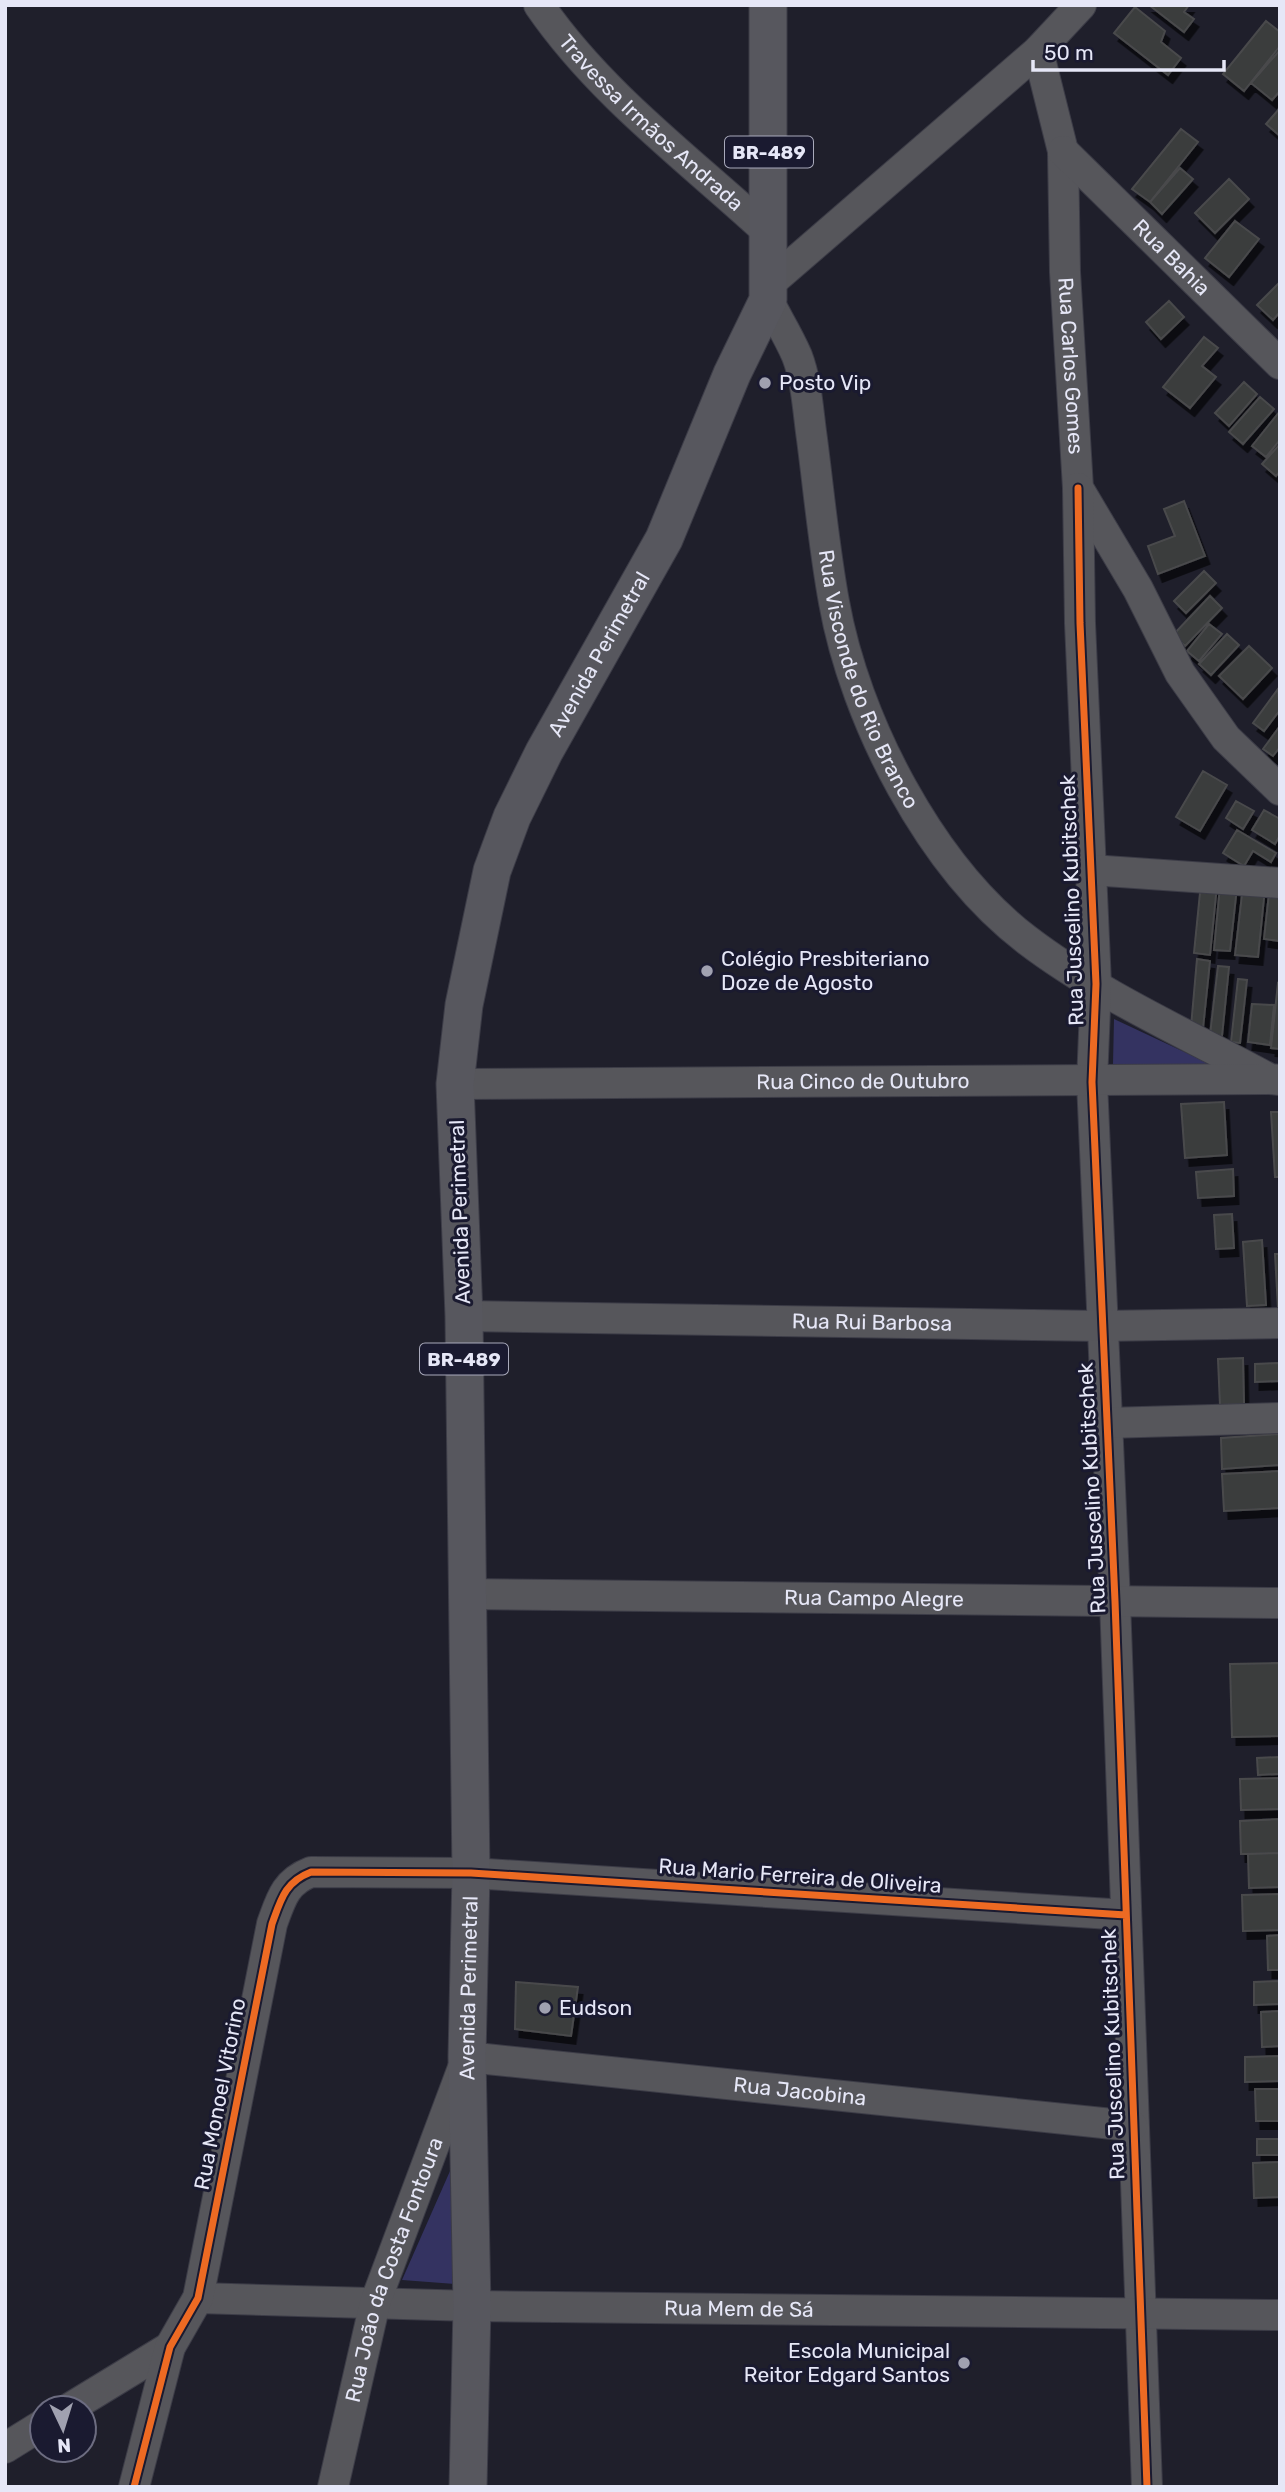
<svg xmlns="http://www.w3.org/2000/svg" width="1285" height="2492" font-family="Rubik,sans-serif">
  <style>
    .green { fill: #343361 }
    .building { fill: #3a3c3d; stroke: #494a4c; stroke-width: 2; filter: url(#shadow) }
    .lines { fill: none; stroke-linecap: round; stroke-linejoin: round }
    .minor-casing { stroke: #3c3c47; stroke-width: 32 }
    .major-casing { stroke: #3c3c47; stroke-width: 39 }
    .minor { stroke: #56565b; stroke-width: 30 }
    .major { stroke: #57575e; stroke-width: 37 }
    .cycleway-casing { stroke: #1a1a30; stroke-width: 11 }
    .cycleway { stroke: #ed6a23; stroke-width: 7 }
    .poi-dot { fill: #a0a1b0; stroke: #1a1a30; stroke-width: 2.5 }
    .labels { text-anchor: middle; stroke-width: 6; stroke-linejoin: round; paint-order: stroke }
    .shield { fill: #1a1a30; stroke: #a9aabb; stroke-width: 2 }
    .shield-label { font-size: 19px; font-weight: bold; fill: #e6e7f7 }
    .street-label { font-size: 21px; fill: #e6e7f7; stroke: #1a1a30 }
    .poi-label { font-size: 21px; fill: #e6e7f7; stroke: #1a1a30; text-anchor: start }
  </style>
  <defs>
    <filter id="shadow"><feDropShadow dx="4.5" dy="8" stdDeviation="0" flood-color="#0009"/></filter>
  </defs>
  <rect width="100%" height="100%" fill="#1f1f2b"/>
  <path class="green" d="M1114,1019L1212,1065L1113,1064Z
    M454,2162L455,2284L402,2280Z"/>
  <path class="building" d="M1149,5H1189L1184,12L1194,19L1184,32Z
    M1135,7L1165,31L1161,42L1181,58L1168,75L1114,33Z
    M1266,21L1280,32V46L1244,91L1223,74Z
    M1280,50V91L1272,100L1251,83Z
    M1280,108V136L1266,124Z
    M1181,129L1198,142L1150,202L1132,189Z
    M1180,168L1193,179L1162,214L1150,202Z
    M1229,179L1249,199L1215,233L1195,213Z
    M1235,221L1259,239L1229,277L1205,258Z
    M1280,282V312L1273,320L1257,305Z
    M1169,301L1184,317L1161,339L1146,322Z
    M1204,337L1218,348L1202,366L1216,377L1190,408L1163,387Z
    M1244,382L1257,394L1229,426L1215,413Z
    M1260,397L1274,409L1243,444L1229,432Z
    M1280,411V440L1266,457L1252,446Z
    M1280,444V471L1276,476L1262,464Z
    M1184,501L1205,556L1158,574L1148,546L1175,536L1164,509Z
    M1204,571L1216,583L1186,613L1174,601Z
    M1210,596L1222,608L1185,646L1173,635Z
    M1209,624L1222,634L1199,661L1187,651Z
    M1227,634L1239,645L1211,675L1199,664Z
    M1249,646L1272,668L1243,699L1219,676Z
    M1278,689L1280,710L1264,731L1253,723Z
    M1280,726V747L1273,756L1263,749Z
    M1203,771L1227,785L1200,831L1176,817Z
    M1236,801L1254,811L1243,829L1226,818Z
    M1264,810L1280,819V835L1275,844L1252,830Z
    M1237,830L1276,853L1271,862L1253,851L1244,866L1223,853Z
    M1201,883L1217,885L1210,955L1194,953Z
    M1220,886L1237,887L1230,951L1214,950Z
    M1243,886L1265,888L1258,957L1235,955Z
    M1269,893L1280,894V941L1264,939Z
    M1197,959L1210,961L1203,1028L1191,1027Z
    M1218,966L1229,967L1222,1036L1210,1035Z
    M1238,979L1247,980L1240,1043L1231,1042Z
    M1278,983L1280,984V1049L1271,1048Z
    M1252,1004L1274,1005L1270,1045L1248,1042Z
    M1224,1102L1227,1155L1185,1158L1181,1104Z
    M1271,1112H1280V1177H1275Z
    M1233,1169L1234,1196L1198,1198L1196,1172Z
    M1232,1214L1234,1248L1216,1249L1214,1215Z
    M1262,1240L1266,1305L1247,1306L1243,1242Z
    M1275,1254H1280V1307L1278,1308Z
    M1243,1358L1244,1404L1220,1405L1218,1359Z
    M1279,1363V1381L1255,1382V1364Z
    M1280,1434V1465L1222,1469L1221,1438Z
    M1280,1471V1508L1224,1511L1222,1474Z
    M1280,1663V1736L1232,1737L1230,1664Z
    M1280,1757V1774L1258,1775L1257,1758Z
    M1280,1778V1809L1241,1810L1240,1779Z
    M1280,1819V1853L1241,1854L1240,1821Z
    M1280,1853V1887L1249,1888L1248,1854Z
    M1280,1894V1930L1243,1931L1242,1895Z
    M1280,1935V1970H1268L1267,1936Z
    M1280,1981V2004L1254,2005V1982Z
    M516,1982L578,1987L571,2036L515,2029Z
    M1280,2011V2046L1262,2047L1261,2012Z
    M1280,2056V2081L1245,2082V2057Z
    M1255,2089H1280V2121H1256Z
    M1257,2139H1280V2155H1257Z
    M1280,2162V2197L1254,2198L1253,2163Z"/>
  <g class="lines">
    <defs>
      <g id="minor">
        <path id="s1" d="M539,5C600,94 690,160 769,233"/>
        <path id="s2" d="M1038,51L1063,151L1065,272L1078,488L1138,589L1180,673L1226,738L1280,790"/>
        <path id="s3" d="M1063,151L1280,364"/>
        <path d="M769,284L1038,51L1081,5"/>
        <path id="s4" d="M768,300C777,318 789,337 797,356C807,382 808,412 812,439C819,493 824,548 834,602C855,720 930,866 1027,940C1099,995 1191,1036 1270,1079L1280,1080"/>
        <path d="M1078,488L1080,623L1096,984L1092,1082L1115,1601L1147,2487"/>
        <path d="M1091,870L1280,883"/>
        <path id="s5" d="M455,1084L1266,1079"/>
        <path id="s6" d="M464,1316L1101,1326L1280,1323"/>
        <path d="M1107,1423L1280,1418"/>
        <path id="s7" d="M466,1594L1280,1603"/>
        <path id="s8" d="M198,2298L472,2306L1280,2315"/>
        <path d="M70,2408L170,2347"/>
        <path d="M5,2448L42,2425"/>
        <path d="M134,2487L170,2347L198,2298L272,1924C281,1899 285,1882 311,1872L471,1873L1126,1915"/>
        <path id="s9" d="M333,2487L375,2303L467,2057L1132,2126"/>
      </g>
      <g id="major">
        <path id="s10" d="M468,2487L472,2306L467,2057L471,1873L464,1316L455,1084L464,1005L492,871L512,817L544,752L664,539L732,374L768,300V5"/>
      </g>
    </defs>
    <use href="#minor" class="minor-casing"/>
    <use href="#major" class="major-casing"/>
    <use href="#minor" class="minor"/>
    <use href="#major" class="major"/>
    <defs>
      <path id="cycleway" d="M1078,488L1080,623L1096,984L1092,1082L1115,1601L1147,2487
        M134,2487L170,2347L198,2298L272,1924C281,1899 285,1882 311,1872L471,1873L1126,1915"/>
    </defs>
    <use href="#cycleway" class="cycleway-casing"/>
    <use href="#cycleway" class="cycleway"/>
  </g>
  <g class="poi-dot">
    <circle cx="765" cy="383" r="7"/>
    <circle cx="707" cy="971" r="7"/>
    <circle cx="545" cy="2008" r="7"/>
    <circle cx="964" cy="2363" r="7"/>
  </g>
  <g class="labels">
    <g class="shield">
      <rect x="725" y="136.5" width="88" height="31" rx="5"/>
      <rect x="420" y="1343.5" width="88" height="31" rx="5"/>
    </g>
    <g class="shield-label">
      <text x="769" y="159">BR-489</text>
      <text x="464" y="1366">BR-489</text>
    </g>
    <g class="street-label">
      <text dy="7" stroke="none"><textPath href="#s1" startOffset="163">Travessa Irmãos Andrada</textPath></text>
      <text dy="7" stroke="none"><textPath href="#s3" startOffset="152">Rua Bahia</textPath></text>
      <text dy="7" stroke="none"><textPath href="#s2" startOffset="318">Rua Carlos Gomes</textPath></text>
      <text dy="7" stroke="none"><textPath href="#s10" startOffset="1862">Avenida Perimetral</textPath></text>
      <text dy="7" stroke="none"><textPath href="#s4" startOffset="396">Rua Visconde do Rio Branco</textPath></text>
      <text transform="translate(1072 900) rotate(-92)" y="7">Rua Juscelino Kubitschek</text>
      <text dy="7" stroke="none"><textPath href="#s5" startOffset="408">Rua Cinco de Outubro</textPath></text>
      <text transform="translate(460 1212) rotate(-92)" y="7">Avenida Perimetral</text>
      <text dy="7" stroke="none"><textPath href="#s6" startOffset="408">Rua Rui Barbosa</textPath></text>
      <text transform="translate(1092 1488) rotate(-93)" y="7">Rua Juscelino Kubitschek</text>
      <text dy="7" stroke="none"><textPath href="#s7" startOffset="408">Rua Campo Alegre</textPath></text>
      <text transform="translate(800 1876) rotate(4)" y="7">Rua Mario Ferreira de Oliveira</text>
      <text dy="7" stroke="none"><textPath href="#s10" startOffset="499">Avenida Perimetral</textPath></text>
      <text transform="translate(1113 2054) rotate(-92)" y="7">Rua Juscelino Kubitschek</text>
      <text dy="7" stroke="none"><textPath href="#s9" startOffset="786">Rua Jacobina</textPath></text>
      <text transform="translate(220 2094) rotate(-79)" y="7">Rua Monoel Vitorino</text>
      <text dy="7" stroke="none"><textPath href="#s9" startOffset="226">Rua João da Costa Fontoura</textPath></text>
      <text dy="7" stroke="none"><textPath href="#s8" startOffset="541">Rua Mem de Sá</textPath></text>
    </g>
    <g class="poi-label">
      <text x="779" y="390">Posto Vip</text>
      <text x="721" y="966">Colégio Presbiteriano<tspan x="721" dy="24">Doze de Agosto</tspan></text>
      <text x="559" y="2015">Eudson</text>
      <text x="950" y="2358" text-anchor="end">Escola Municipal<tspan x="950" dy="24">Reitor Edgard Santos</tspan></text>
    </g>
  </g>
  <rect width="1285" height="2492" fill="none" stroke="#e6e7f7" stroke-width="14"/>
  <g transform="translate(63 2429) rotate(176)"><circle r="33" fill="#1a1a30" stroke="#6c6c80" stroke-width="2"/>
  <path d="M0-5L12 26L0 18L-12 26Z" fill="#a0a1b0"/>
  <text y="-10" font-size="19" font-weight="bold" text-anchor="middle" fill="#e6e7f7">N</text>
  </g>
  <path d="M1033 60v10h191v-10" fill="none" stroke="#e6e7f7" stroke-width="3.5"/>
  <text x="1044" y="60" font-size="21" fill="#e6e7f7" stroke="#1a1a30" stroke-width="5" paint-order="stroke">50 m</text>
</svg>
